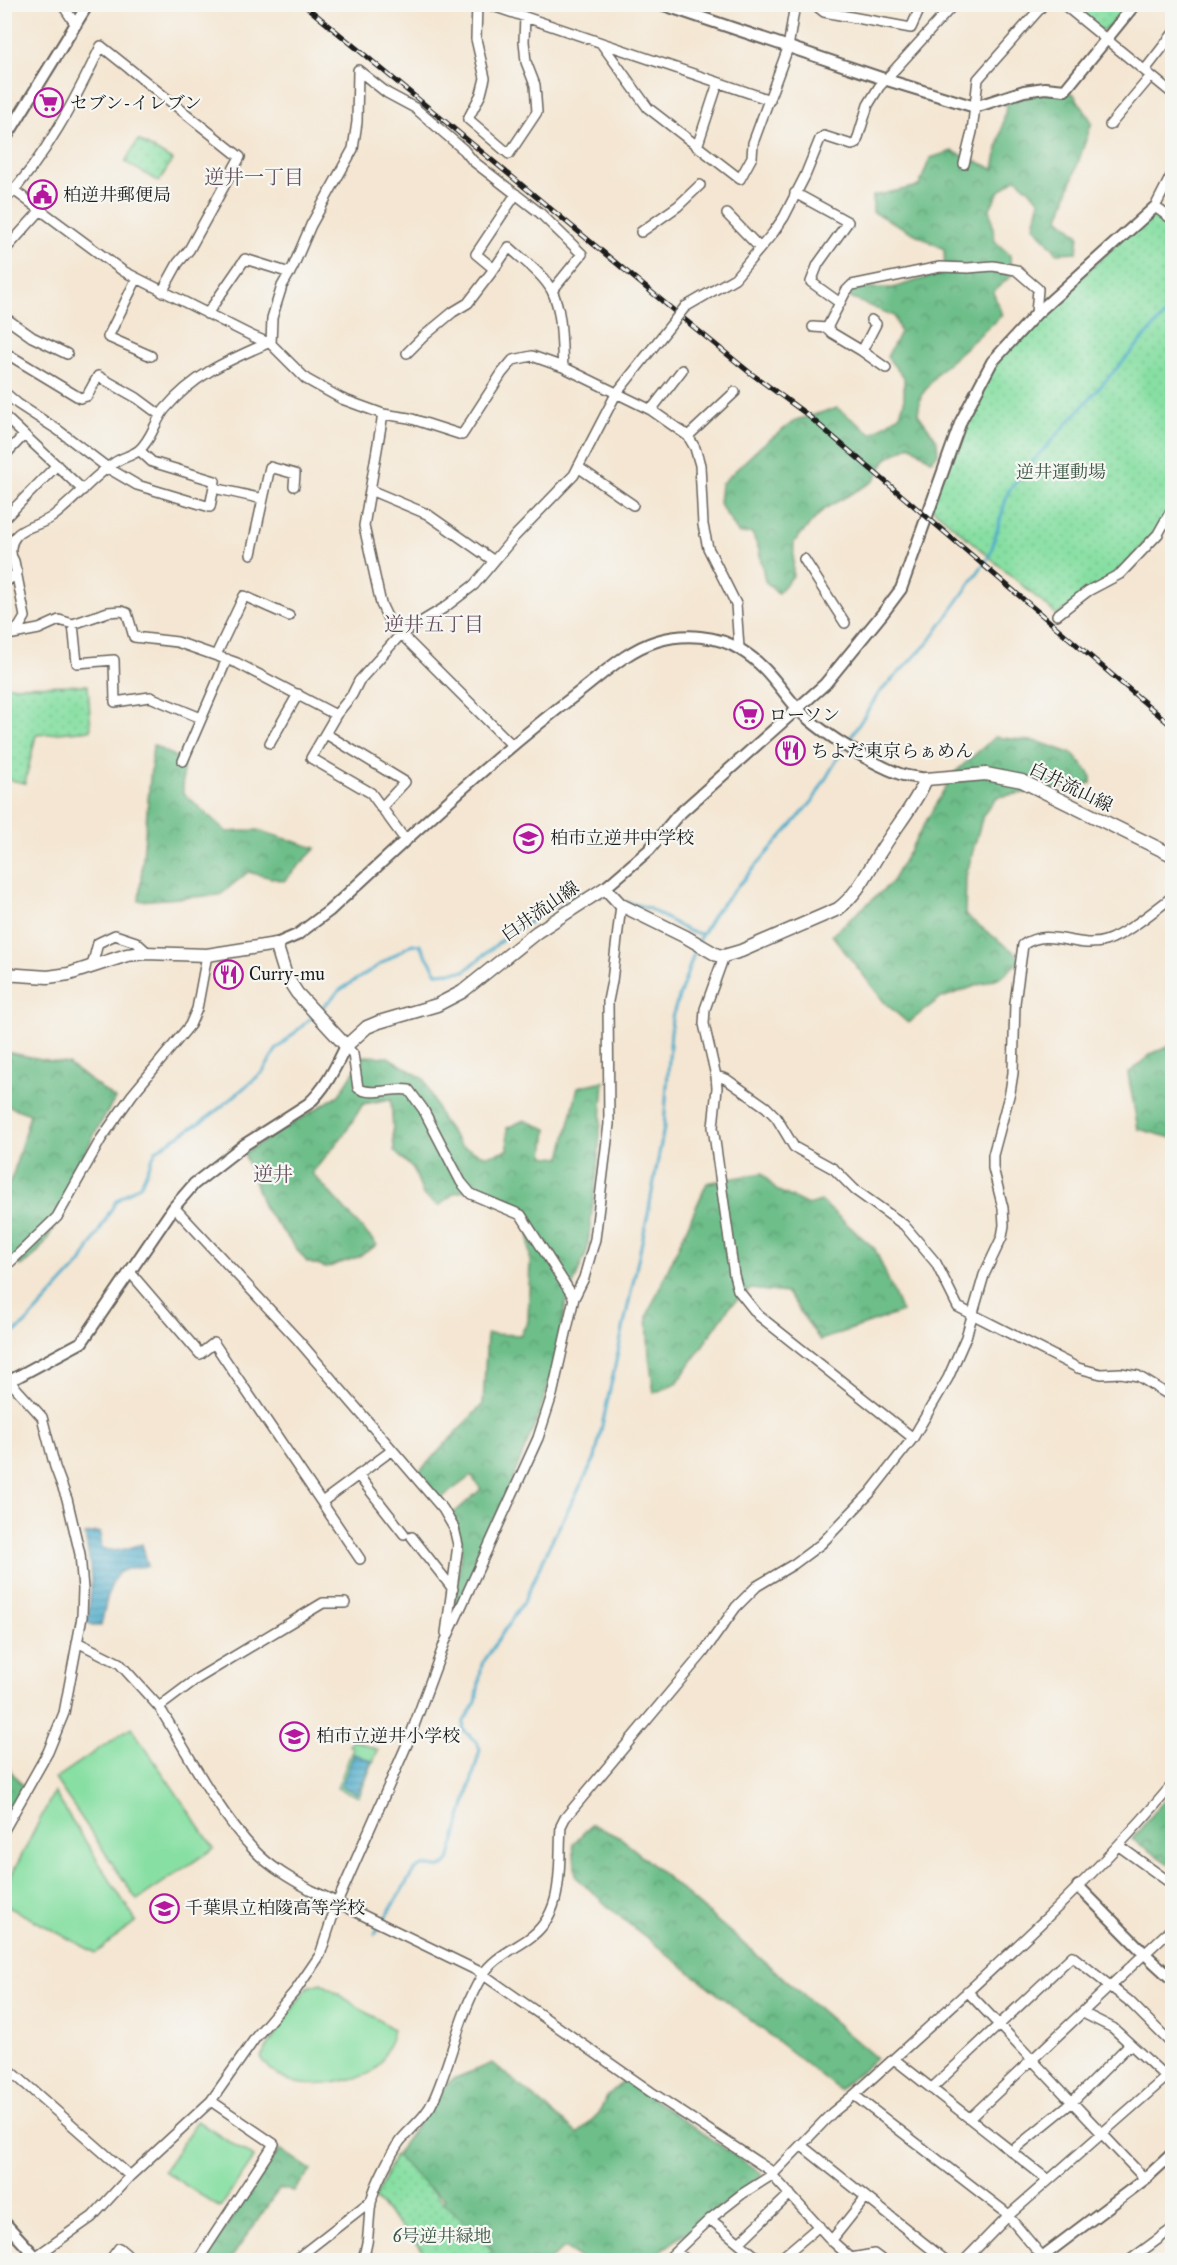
<svg xmlns="http://www.w3.org/2000/svg" width="1177" height="2265" font-family="'IM FELL Great Primer','Noto Serif JP',serif">
  <style>
    .forest { fill: url(#forest-crowns); stroke: #446d52; stroke-width: 1.5 }
    .park { fill: url(#park-dots); stroke: #527e60; stroke-width: 1.5 }
    .pitch { fill: #87dfa3; stroke: #527e60; stroke-width: 1.5 }
    .water { fill: url(#water-rules); stroke: #346473; stroke-width: 1.5 }
    .lines { fill: none; stroke-linecap: round; stroke-linejoin: round }
    .stream { stroke: #4babca; stroke-width: 3 }
    .minor-casing { stroke: #68635c; stroke-width: 12 }
    .tertiary-casing { stroke: #68635c; stroke-width: 14 }
    .secondary-casing { stroke: #68635c; stroke-width: 15 }
    .minor { stroke: #fff; stroke-width: 9 }
    .tertiary { stroke: #fff; stroke-width: 10 }
    .secondary { stroke: #fff; stroke-width: 12 }
    .rail-casing { stroke: #1c1c1c; stroke-width: 5 }
    .rail { stroke: #f6f6f2; stroke-width: 3; stroke-dasharray: 9; stroke-linecap: butt }
    .minor-bridge-casing { stroke: #68635c; stroke-width: 12; stroke-linecap: butt }
    .minor-bridge { stroke: #fff; stroke-width: 9 }
    .labels { text-anchor: middle; stroke-width: 4.5; stroke-linejoin: round; paint-order: stroke }
    .poi-label { font-size: 18px; fill: #1c1c1c; stroke: #f6f6f2; text-anchor: start }
    .park-label { font-size: 18px; fill: #3c5644; stroke: #f6f6f2 }
    .street-label { font-size: 18px; fill: #1c1c1c; stroke: #f6f6f2 }
    .neighbourhood-label { font-size: 20px; fill: #634d5c; stroke: #f6f6f2 }
  </style>
  <defs>
    <pattern id="forest-crowns" width="20" height="18" patternUnits="userSpaceOnUse" patternTransform="scale(1.5)"><rect width="20" height="18" fill="#6dbe89"/><path d="M2 6a3 3 0 1 1 6 0M12 15a3 3 0 1 1 6 0" fill="none" stroke="#599a6f"/></pattern>
    <pattern id="park-dots" width="8" height="8" patternUnits="userSpaceOnUse" patternTransform="scale(1.5)"><rect width="8" height="8" fill="#87dfa3"/><path d="M2 2h.1M6 6h.1" fill="none" stroke="#74bf8c" stroke-width="1.8" stroke-linecap="round"/></pattern>
    <pattern id="water-rules" width="6" height="5" patternUnits="userSpaceOnUse" patternTransform="scale(1.5)"><rect width="6" height="5" fill="#4babca"/><path d="M0 2.5h6" fill="none" stroke="#3e8aa3"/></pattern>
  </defs>
  <rect width="100%" height="100%" fill="#f6f6f2"/>
  <filter id="ink" filterUnits="userSpaceOnUse"><feTurbulence type="fractalNoise" baseFrequency=".0167" numOctaves="2"/><feDisplacementMap in="SourceGraphic" scale="12" xChannelSelector="R" yChannelSelector="G"/><feConvolveMatrix kernelMatrix="1 2 1 2 8 2 1 2 1" color-interpolation-filters="sRGB"/></filter>
  <filter id="wash" filterUnits="userSpaceOnUse"><feTurbulence type="fractalNoise" baseFrequency=".008" numOctaves="4" result="noise"/><feDisplacementMap in="SourceGraphic" scale="24" xChannelSelector="R" yChannelSelector="G"/><feGaussianBlur stdDeviation="1.35" result="paint"/><feColorMatrix in="noise" values="0 0 0 0 0 0 0 0 0 0 0 0 0 0 0 0 0 1.4 0 .05"/><feComposite in="paint" operator="in"/></filter>
  <g filter="url(#wash)">
    <rect width="100%" height="100%" fill="#f4e6d2"/>
    <path class="forest" d="M1044,92L1073,93L1092,122L1059,218L1079,235L1077,252L1057,253L1034,226L1040,200L1016,178L999,192L990,208L995,241L1010,255L1011,276L993,292L1002,315L938,372L921,396L918,414L937,440L938,454L931,460L910,445L886,459L874,481L824,509L794,542L793,576L778,593L765,581L759,550L752,533L739,534L719,503L721,484L761,446L796,420L837,408L872,434L900,414L904,402V378L887,357L900,332L894,316L848,297L856,288H893L945,272L944,249L873,212V196L919,186L930,158L952,151L994,169L1007,102Z
      M1172,668V750L1164,683Z
      M995,737L1039,742L1073,754L1091,775V783L997,797L983,815L966,876L965,915L1022,958L1003,976L939,999L908,1023L885,1003L832,935L891,883L953,774Z
      M153,745L183,761V793L227,832L257,830L316,848L284,881L248,872L220,895L139,901Z
      M1172,1045V1138L1138,1129L1128,1074L1151,1054Z
      M5,1052L68,1064L115,1099C108,1111 100,1123 94,1135C75,1170 56,1250 20,1266L5,1251L4,1196L14,1171L30,1114L5,1105Z
      M364,1056L388,1057L424,1079L442,1120L461,1146L486,1156L508,1150L507,1128L524,1120L547,1129L544,1156L561,1158L578,1087L604,1081L597,1172L587,1251L566,1302L553,1373L538,1417L464,1596L451,1620L462,1546L453,1514L481,1489L471,1476L440,1499L419,1472L483,1404L487,1334L520,1335L528,1322L530,1260L528,1209L480,1188L454,1193L439,1206L423,1195L414,1170L394,1151L391,1099L363,1104L345,1133L312,1173L377,1245L358,1257L326,1268L307,1262L264,1208L244,1153L339,1095Z
      M762,1173L776,1190L808,1205L821,1201L875,1249L902,1312L820,1340L787,1293L751,1289L730,1306L677,1383L654,1393L649,1357L647,1316L707,1183Z
      M5,1764L23,1786L5,1826Z
      M1172,1791V1866L1132,1839Z
      M592,1824L622,1839L876,2058L839,2090L614,1912L576,1877L573,1844Z
      M493,2063L578,2134L599,2113L607,2096L625,2080L763,2175L649,2260H583L564,2248L549,2260H435L417,2244L445,2199L399,2168L376,2196L403,2144L441,2090L453,2079Z
      M280,2149L311,2170L294,2191L279,2189L230,2260H203Z"/>
    <path class="park" d="M1087,5H1127L1107,29L1101,30L1081,13Z
      M138,140L172,160L159,182L125,162Z
      M1155,207L1172,219V509L1120,574L1057,615L931,507L961,421L992,362Z
      M88,685L91,730L36,735L25,783L5,779V686Z
      M395,2155L493,2251L486,2260H432L375,2199Z"/>
    <path class="pitch" d="M131,1727L214,1848L137,1900L55,1779Z
      M352,1739L378,1750L359,1797L337,1788L353,1748L349,1746Z
      M54,1792L136,1921L96,1953L5,1905V1888Z
      M321,1983L393,2029C390,2043 385,2061 373,2071C367,2076 355,2078 347,2080C315,2088 280,2089 261,2057L307,1987Z
      M197,2121L254,2158L220,2208L164,2171Z"/>
    <path class="water" d="M95,1532L100,1533L102,1548C115,1554 129,1548 142,1544L148,1566C139,1567 128,1567 120,1572C109,1580 104,1613 101,1626H94L87,1622C93,1586 92,1571 85,1535Z
      M354,1754L372,1761L358,1794L341,1786Z"/>
    <g class="lines">
      <path class="stream" d="M847,743L879,693L929,642L990,555L1008,492L1026,469L1172,307
        M626,902L648,908L688,931L701,934
        M698,941L715,912L812,802L843,749
        M318,1012L340,990L412,944L420,945L437,973L465,971L503,939L566,898L591,892
        M4,1336L14,1333L25,1324L81,1263L116,1201L141,1184L156,1150L210,1116L263,1072L276,1050L313,1016
        M375,1934L413,1872C429,1857 437,1876 449,1861L480,1750L477,1742L463,1730L464,1721L476,1702L482,1664L525,1600L550,1544L595,1458L648,1214L664,1127L672,1017L696,948"/>
    </g>
  </g>
  <g filter="url(#ink)">
    <g class="lines">
      <defs>
        <path id="minor" d="M62,4L76,25
          M477,4L476,39L485,78L481,94L468,119L509,154L537,112L535,85L526,62L524,41L525,17
          M487,4L770,100
          M814,4L824,12L911,28L922,4
          M1063,4L1172,93
          M601,43L648,108L740,179L752,157L753,143L788,48L795,4
          M358,70L387,93L415,108L464,150L473,161L540,213L582,254L552,291
          M1145,70L1172,35
          M1110,125L1151,76
          M697,147L718,83
          M964,164L972,132L978,79L1044,4
          M1172,174L1155,207L1172,219
          M4,183L123,271L252,336L271,344L306,379L342,399L383,414L409,418L462,435L502,373L513,360L532,356L563,367L651,410L688,436L695,448L700,465L703,525L708,548L736,604L739,648
          M795,193L848,222L818,264L811,282L840,303
          M516,194L476,254L494,269L509,247C523,260 543,274 552,291C563,313 561,343 563,367
          M4,201C46,157 75,100 101,46L240,157L189,250L178,263L162,292
          M727,214L759,247
          M641,232L678,206L700,185
          M4,251L40,211
          M137,278L108,337L151,356
          M685,307L735,278L773,233L784,217L805,176L820,139L824,136L852,145L856,144L868,105L879,87L954,4
          M207,314L245,259L290,273
          M4,317L32,337L67,354
          M871,320L876,324L862,351L832,333L827,328L846,291L852,285L940,267L968,268L993,266L1016,270L1038,289L1036,314
          M813,327L827,328
          M271,344L272,318L282,286L293,267L311,225L353,149L357,122L358,70
          M862,351L886,368
          M4,352L80,398L87,396L98,376L137,398L160,415
          M407,353L424,336L453,312L468,303L494,269
          M4,392L18,404L58,430L108,468L137,485L210,507L215,481L152,462L139,450
          M651,410L682,370
          M383,414L364,526L381,604L390,623L512,745
          M4,416L83,490
          M688,436L735,392
          M4,456L24,435
          M578,467L633,505
          M214,488L263,499L270,467L295,474L294,486
          M370,490L427,514L494,561
          M4,519L57,465
          M251,554L263,499
          M804,559L845,623
          M4,584L17,572
          M1057,615L1088,591L1120,574L1158,534L1172,509
          M73,624L77,663L114,660L115,702L150,697L201,718
          M13,634L39,629L59,620L73,624L108,612L121,611L127,613L134,637L177,642L237,663L336,715
          M4,640L19,627L25,617L14,561C9,554 10,543 16,536C25,526 41,525 52,517C74,501 91,478 114,463C121,458 131,456 138,451C151,441 155,421 165,409C195,374 227,361 268,343
          M216,655L244,596L289,616
          M326,734L405,782L381,808
          M270,743L298,694
          M183,761L227,659
          M406,841L371,793L311,758L336,715L352,695L359,681L401,634L444,608L474,585L515,536L574,475L616,394L674,321
          M724,956L705,1009L704,1024L716,1076L726,1079L766,1107L776,1117L794,1147L834,1169L855,1190L904,1225L936,1263L958,1307L1078,1368L1101,1374L1121,1373L1138,1376L1172,1397
          M92,966L98,943L115,935L136,942L148,953
          M346,1046L353,1054L358,1088C372,1097 392,1087 409,1090L423,1109L461,1182L471,1194L521,1215L574,1298
          M716,1076L717,1088L713,1127L734,1275L738,1290L758,1315L913,1438
          M174,1207L298,1340L443,1509L454,1528L458,1545L446,1633
          M4,1268L57,1217L101,1139L132,1095L190,1025L197,1009L207,955
          M129,1271L200,1354L214,1343L360,1559
          M4,1375L42,1417L55,1467L67,1499L80,1554L83,1589L82,1617L64,1713L48,1752L4,1830
          M358,1475L404,1534
          M322,1502L391,1451
          M412,1537L453,1589
          M77,1642L119,1663L159,1707C188,1753 217,1811 254,1850C270,1867 291,1879 311,1890L478,1971L651,2092L774,2173
          M159,1707L195,1680L323,1603H345
          M1119,1846L1172,1884
          M967,1991L1145,2179
          M1083,2013L1113,2028L1167,2078
          M894,2059L1048,2180
          M4,2065L130,2176
          M932,2088L1072,1956L1129,2001L1172,2044
          M854,2095L1004,2211L1045,2260
          M970,2118L1172,1928
          M802,2146L945,2260
          M1012,2151L1071,2103L1130,2044
          M772,2175L832,2241L851,2258L874,2254L882,2260
          M710,2219L760,2260
          M831,2241L866,2197
          M739,2243L790,2194
          M676,2252L687,2260
          M31,2260L92,2217L130,2176L211,2101L256,2037L296,1990L320,1955L337,1903L408,1742L445,1642L538,1438L552,1395L574,1298L584,1278L595,1239L609,1124L608,1001L612,981L621,905
          M110,2260L119,2248L133,2260
          M198,2260L274,2144L211,2101
          M295,2260L372,2200
          M362,2260C371,2240 367,2219 372,2198C375,2185 392,2152 400,2141C412,2127 427,2116 434,2099C452,2059 459,2014 482,1976C492,1959 512,1950 528,1939C566,1913 558,1866 561,1826L565,1818L703,1653L736,1607L757,1586L794,1564L821,1544L870,1493L913,1438L948,1378L966,1337L984,1275L1002,1237L1004,1225L1003,1208L993,1168V1155L1010,1092L1013,1073L1015,1003L1023,945C1049,926 1077,950 1105,941C1125,935 1155,910 1172,897
          M667,2260L710,2219L742,2194L772,2175L832,2113L854,2095C963,1995 1077,1898 1172,1785
          M779,2260L819,2226
          M965,2260L1009,2215L1172,2072
          M1130,2260L1172,2229"/>
        <path id="tertiary" d="M661,4L887,80L975,107L1024,91L1045,88L1065,90L1135,4
          M4,141L88,4
          M605,888L649,850L677,816L825,684L883,613L901,589L961,421L992,362L1036,314L1155,207
          M276,944L297,935L329,911C410,836 490,760 578,693C603,674 627,650 657,641C684,633 717,635 741,650C767,666 777,685 797,708C818,731 870,763 900,774C908,777 918,777 926,779
          M4,1384L82,1342L174,1207L194,1184L244,1145L308,1104C326,1088 335,1068 346,1046
          M1078,1886L1145,1954L1172,1979
          M4,2222L36,2257
          M1038,2260L1145,2179L1172,2154"/>
        <path id="secondary" d="M4,974L48,977L69,974L127,955L145,953L207,955L276,944L286,976L297,993L346,1046L367,1027L379,1022L437,1005L462,992L537,932L605,888L621,905L686,937L717,955L724,956L741,951L838,909C860,892 869,868 884,846C898,824 916,803 926,779L986,774L1022,781L1172,855"/>
      </defs>
      <use href="#minor" class="minor-casing"/>
      <use href="#tertiary" class="tertiary-casing"/>
      <use href="#secondary" class="secondary-casing"/>
      <use href="#minor" class="minor"/>
      <use href="#tertiary" class="tertiary"/>
      <use href="#secondary" class="secondary"/>
      <defs>
        <path id="rail" d="M303,4L684,319L749,372L805,413L1172,726"/>
      </defs>
      <use href="#rail" class="rail-casing"/>
      <use href="#rail" class="rail"/>
      <defs>
        <path id="minor-bridge" d="M674,321L685,307"/>
      </defs>
      <use href="#minor-bridge" class="minor-bridge-casing"/>
      <use href="#minor-bridge" class="minor-bridge"/>
    </g>
  </g>
  <defs>
    <symbol id="supermarket-ring" viewBox="-11 -11 22 22"><circle r="9.5" fill="#f6f6f2" stroke="#b5179e" stroke-width="1.5"/><path d="M-6-5.5h2.5l.6 2H6L4.5 2H-2.5L-4.4-4H-6ZM-1.5 3.2a1.3 1.3 0 1 0 .1 0ZM3 3.2a1.3 1.3 0 1 0 .1 0Z" fill="#b5179e"/></symbol>
    <symbol id="civic-ring" viewBox="-11 -11 22 22"><circle r="9.5" fill="#f6f6f2" stroke="#b5179e" stroke-width="1.5"/><path d="M-.6-6.5H3V-4.5H.6V-3L4-1V1h2V6H-6V1h2V-1L-.6-3ZM-1.2 2.5V6h2.4V2.5Z" fill="#b5179e"/></symbol>
    <symbol id="restaurant-ring" viewBox="-11 -11 22 22"><circle r="9.5" fill="#f6f6f2" stroke="#b5179e" stroke-width="1.5"/><path d="M-5-6h1v4h1v-4h1v4h1v-4h1v5L-1.5 .5V6h-2V.5L-5-1ZM5-6V6H3V1.5H1.5Q1.5-4 5-6Z" fill="#b5179e"/></symbol>
    <symbol id="school-ring" viewBox="-11 -11 22 22"><circle r="9.5" fill="#f6f6f2" stroke="#b5179e" stroke-width="1.5"/><path d="M0-5L7-2L0 1L-7-2ZM-4 1L0 2.5L4 1V4Q0 6-4 4Z" fill="#b5179e"/></symbol>
  </defs>
  <g fill-rule="evenodd">
    <use href="#supermarket-ring" x="32" y="86" width="33" height="33"/>
    <use href="#civic-ring" x="26" y="178" width="33" height="33"/>
    <use href="#supermarket-ring" x="732" y="698" width="33" height="33"/>
    <use href="#restaurant-ring" x="774" y="734" width="33" height="33"/>
    <use href="#school-ring" x="512" y="822" width="33" height="33"/>
    <use href="#restaurant-ring" x="212" y="958" width="33" height="33"/>
    <use href="#school-ring" x="278" y="1720" width="33" height="33"/>
    <use href="#school-ring" x="148" y="1892" width="33" height="33"/>
  </g>
  <g class="labels">
    <g class="poi-label">
      <text x="70" y="109">セブン-イレブン</text>
      <text x="63" y="201">柏逆井郵便局</text>
      <text x="769" y="721">ローソン</text>
      <text x="811" y="757">ちよだ東京らぁめん</text>
      <text x="550" y="844">柏市立逆井中学校</text>
      <text x="249" y="980">Curry-mu</text>
      <text x="316" y="1742">柏市立逆井小学校</text>
      <text x="185" y="1914">千葉県立柏陵高等学校</text>
    </g>
    <g class="park-label">
      <text x="1061" y="478">逆井運動場</text>
      <text x="442" y="2242">6号逆井緑地</text>
    </g>
    <g class="street-label">
      <text transform="translate(1071 787) rotate(26)" y="6">白井流山線</text>
      <text transform="translate(540 911) rotate(-35)" y="6">白井流山線</text>
    </g>
    <g class="neighbourhood-label">
      <text x="254" y="184">逆井一丁目</text>
      <text x="434" y="631">逆井五丁目</text>
      <text x="273" y="1181">逆井</text>
    </g>
  </g>
  <rect width="1177" height="2265" fill="none" stroke="#f6f6f2" stroke-width="24"/>
</svg>
